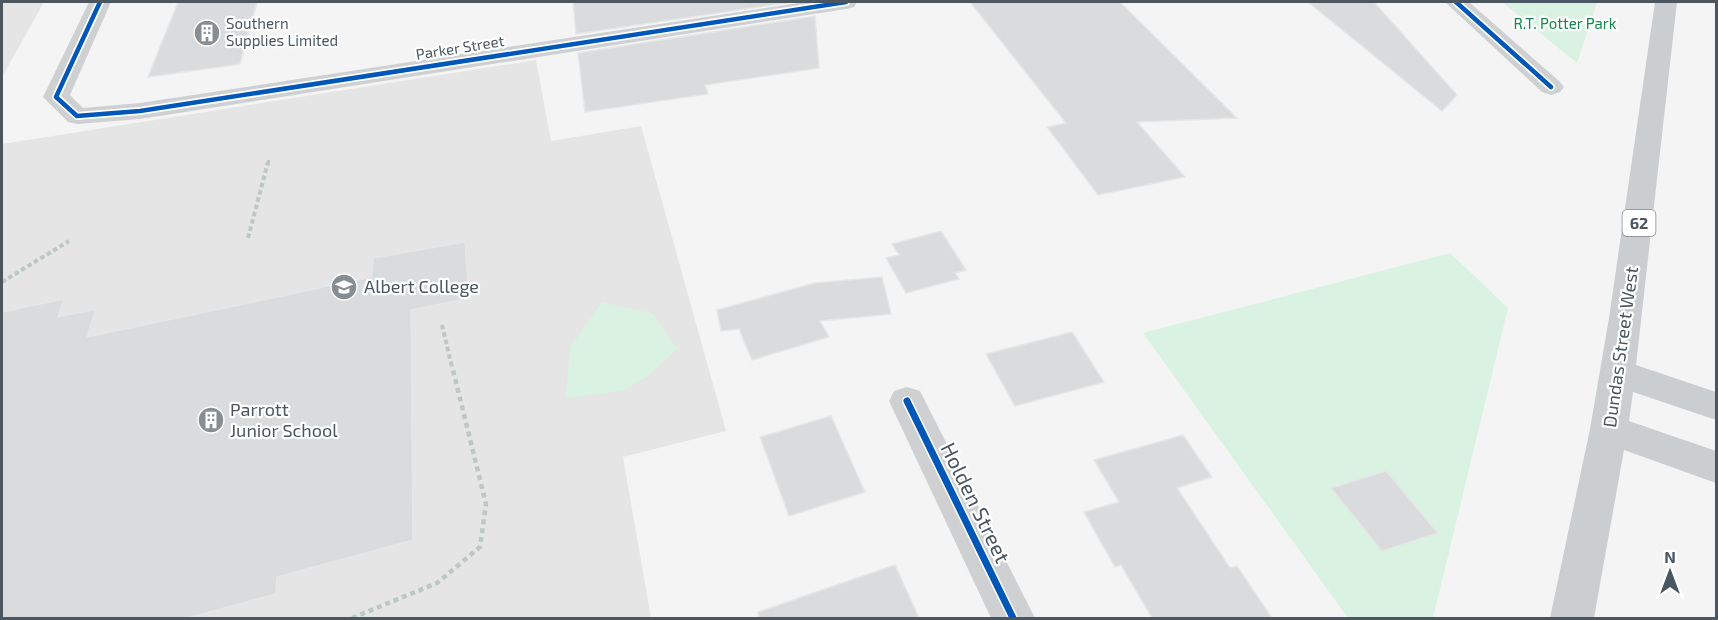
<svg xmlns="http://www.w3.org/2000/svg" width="1718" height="620" font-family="'Exo 2',sans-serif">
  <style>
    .education { fill: #e6e5e6 }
    .green { fill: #d9f2e2 }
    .building { fill: #dadbdc; stroke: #e5e6e7; stroke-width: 1.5 }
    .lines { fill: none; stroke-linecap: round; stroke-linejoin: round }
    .path-far2 { stroke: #bbc8c4; stroke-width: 3; stroke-dasharray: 4 2; stroke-linecap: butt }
    .path-far1 { stroke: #bbc8c4; stroke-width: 4; stroke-dasharray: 4.5 3; stroke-linecap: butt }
    .path { stroke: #bbc8c4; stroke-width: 4.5; stroke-dasharray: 5 4; stroke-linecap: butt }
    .minor { fill: #ced0d2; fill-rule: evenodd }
    .major { fill: #caced1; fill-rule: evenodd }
    .cycleway-far1-casing { stroke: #fff; stroke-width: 8 }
    .cycleway-casing { stroke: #fff; stroke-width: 10 }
    .cycleway-far1 { stroke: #0057b8; stroke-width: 4.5 }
    .cycleway { stroke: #0057b8; stroke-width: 7 }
    .labels { text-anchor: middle; stroke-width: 4.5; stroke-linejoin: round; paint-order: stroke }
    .far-poi-label { font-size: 15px; fill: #4a5761; stroke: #fff; text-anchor: start }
    .far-park-label { font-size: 15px; fill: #16874a; stroke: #fff }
    .far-street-label { font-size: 15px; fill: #4a5761; stroke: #fff }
    .shield { fill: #fff; stroke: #808990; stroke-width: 1.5 }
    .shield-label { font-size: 16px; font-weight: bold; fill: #4a5761 }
    .poi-label { font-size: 18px; fill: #4a5761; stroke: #fff; text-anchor: start }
    .street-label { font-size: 18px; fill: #4a5761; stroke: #fff }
    .near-street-label { font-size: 21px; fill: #4a5761; stroke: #fff }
  </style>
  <rect width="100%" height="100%" fill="#f4f4f4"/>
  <path class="education" d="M2,2H44L2,77Z
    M536,60L551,141L641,126L726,431L623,457L651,618H2V144Z"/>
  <path class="green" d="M1502,2H1597L1577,63Z
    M1450,253L1508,308L1433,618H1348L1143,333Z
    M602,302L653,314L677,349L647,377L622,391L565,398L571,346Z"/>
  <path class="building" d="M178,2H257L240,64L148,77Z
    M573,2H793L576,34Z
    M970,2H1120L1237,118L1137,122L1185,177L1098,195L1047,127L1066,123Z
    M1308,2H1374L1457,95L1442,111Z
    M815,16L819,68L705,85L708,94L585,112L578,53Z
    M941,231L966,270L955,273L959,279L906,293L886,258L899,255L892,244Z
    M465,242L469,298L411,310L413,540L277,577L276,594L187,618H2V312L64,299L58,317L96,309L87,337L372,277L373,258Z
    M882,277L891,314L820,321L829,337L752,360L739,329L721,331L717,310L815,283Z
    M1072,332L1104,382L1015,406L986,354Z
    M831,416L865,492L789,516L760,437Z
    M1183,435L1212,477L1177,488L1230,568L1237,566L1272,618H1152L1121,565L1115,567L1084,512L1119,502L1094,460Z
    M1386,471L1438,533L1382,551L1331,488Z
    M895,565L919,618H759L758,612Z"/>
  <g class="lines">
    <path class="path-far2" d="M268,164L269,159"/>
    <path class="path-far1" d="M248,238L268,162
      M2,282L69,241
      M442,325L452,367"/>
    <path class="path" d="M352,618L437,583L480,547L486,504L452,366"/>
    <path class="minor" d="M89,2H111L70,95L83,108L140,103L805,2H857L854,7L846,9L140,119L77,124L68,122L43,97Z
      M1445,2H1469L1560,82L1564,87L1560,92L1551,95L1542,92Z
      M907,387L920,391L1035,618H991L889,401L894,391Z"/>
    <path class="major" d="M1655,2H1677L1636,365L1716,392V420L1633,392L1629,421L1716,451V483L1624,450L1594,618H1550L1590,429L1609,318Z"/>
    <defs>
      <path id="cycleway-far1" d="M100,2L56,97L77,116L140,111L846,2
        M1456,2L1551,87"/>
      <path id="cycleway" d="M907,401L1013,618"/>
    </defs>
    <use href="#cycleway-far1" class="cycleway-far1-casing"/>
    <use href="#cycleway" class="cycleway-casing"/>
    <use href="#cycleway-far1" class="cycleway-far1"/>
    <use href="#cycleway" class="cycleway"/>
  </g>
  <defs>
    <symbol id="building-disc" viewBox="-11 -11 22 22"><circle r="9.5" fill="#868e94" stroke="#fff"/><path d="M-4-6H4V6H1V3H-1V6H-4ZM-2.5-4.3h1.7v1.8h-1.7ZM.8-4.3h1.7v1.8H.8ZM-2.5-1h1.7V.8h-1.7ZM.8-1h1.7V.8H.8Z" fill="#fff"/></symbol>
    <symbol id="school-disc" viewBox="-11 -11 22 22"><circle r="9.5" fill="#868e94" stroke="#fff"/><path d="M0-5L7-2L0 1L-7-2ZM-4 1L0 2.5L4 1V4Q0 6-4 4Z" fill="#fff"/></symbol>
  </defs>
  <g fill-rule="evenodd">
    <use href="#building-disc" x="192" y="18" width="30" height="30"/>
    <use href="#school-disc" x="329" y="272" width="30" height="30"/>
    <use href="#building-disc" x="196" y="405" width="30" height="30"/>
  </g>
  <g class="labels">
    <g class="far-poi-label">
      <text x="226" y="29">Southern<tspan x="226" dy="17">Supplies Limited</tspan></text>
    </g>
    <g class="far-park-label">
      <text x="1565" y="29">R.T. Potter Park</text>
    </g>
    <g class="far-street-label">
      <text transform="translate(460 48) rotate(-9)" y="5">Parker Street</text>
    </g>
    <rect class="shield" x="1622.5" y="210" width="33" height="26" rx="4.5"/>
    <g class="shield-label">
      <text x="1639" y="229">62</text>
    </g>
    <g class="poi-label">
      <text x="364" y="293">Albert College</text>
      <text x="230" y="416">Parrott<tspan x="230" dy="21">Junior School</tspan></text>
    </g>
    <g class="street-label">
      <text transform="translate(1621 347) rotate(-82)" y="6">Dundas Street West</text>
    </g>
    <g class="near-street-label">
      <text transform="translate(975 503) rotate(64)" y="7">Holden Street</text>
    </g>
  </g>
  <rect width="1718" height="620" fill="none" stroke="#4a5761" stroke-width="6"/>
  <g transform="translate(1670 572)" stroke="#ffffff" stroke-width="4.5" paint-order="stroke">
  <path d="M0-4.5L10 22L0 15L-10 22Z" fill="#4a5761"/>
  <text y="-9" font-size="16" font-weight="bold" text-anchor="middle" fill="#4a5761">N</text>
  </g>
</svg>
